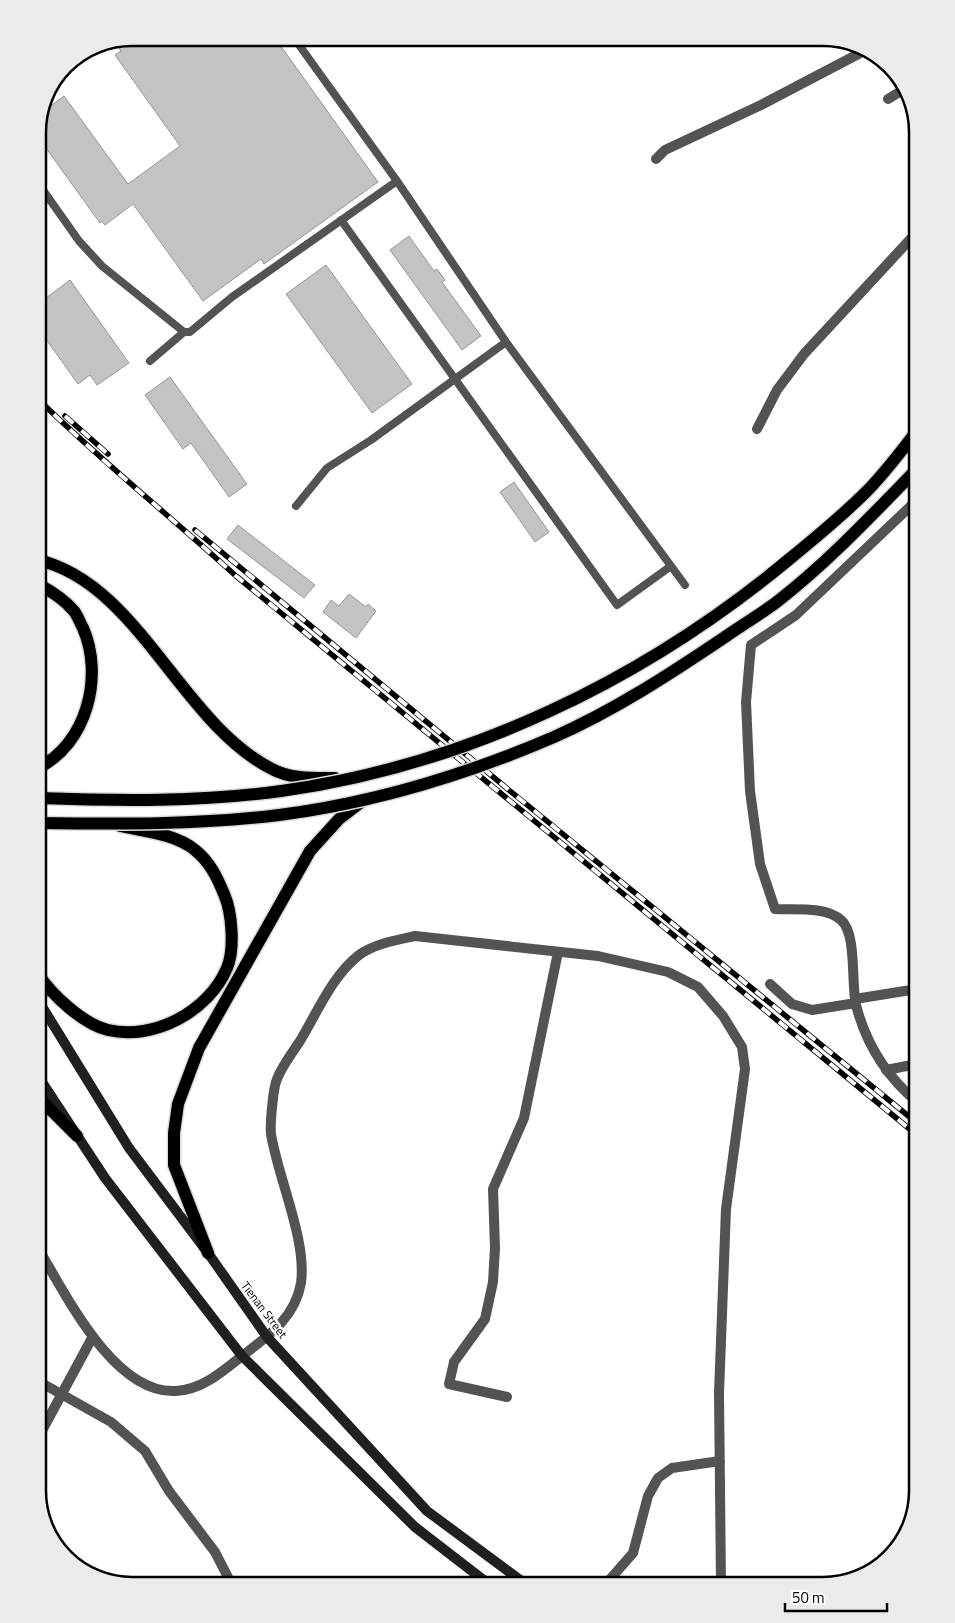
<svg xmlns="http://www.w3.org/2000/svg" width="955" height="1623" font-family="'Titillium Web',sans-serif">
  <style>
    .building { fill: #c3c3c3; stroke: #979797 }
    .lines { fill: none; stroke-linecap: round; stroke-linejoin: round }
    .primary-casing { stroke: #dbdbdb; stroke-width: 15 }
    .lane { stroke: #535353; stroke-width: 8 }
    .street { stroke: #535353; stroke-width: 10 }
    .secondary { stroke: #202020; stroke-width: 10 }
    .primary { stroke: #000; stroke-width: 12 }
    .rail-casing { stroke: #000; stroke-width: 5.5 }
    .rail { stroke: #fff; stroke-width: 4; stroke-dasharray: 11; stroke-linecap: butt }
    .primary-bridge-casing { stroke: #dbdbdb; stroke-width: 15; stroke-linecap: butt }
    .primary-bridge { stroke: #000; stroke-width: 12 }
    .labels { text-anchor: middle; stroke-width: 5; stroke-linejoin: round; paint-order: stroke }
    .street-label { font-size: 12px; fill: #000; stroke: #fff }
    .rim { fill: none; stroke: #000; stroke-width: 2.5 }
  </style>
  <rect width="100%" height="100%" fill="#fff"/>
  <path class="building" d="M132,38H275L378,182L264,264L261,259L203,301L133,204L105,225L102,221L100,223L38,137V127L45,110L64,96L128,184L180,146L115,55L121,51L115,41Z
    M409,236L434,271L437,269L445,280L442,282L481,336L462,350L390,250Z
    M326,265L412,384L372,413L286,294Z
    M70,280L129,363L97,385L90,375L78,384L38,328L45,322L38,312V304Z
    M170,377L247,484L229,497L191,443L183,449L145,395Z
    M514,482L549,532L535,542L500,492Z
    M238,525L315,585L304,598L227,539Z
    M349,594L366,607L368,604L376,611L356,638L323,612L331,600L339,606Z"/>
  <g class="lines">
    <defs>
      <path id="primary" d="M38,560C138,583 181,723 272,769C290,779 314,778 335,778
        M38,768C87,744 104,676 83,628C80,623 78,616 74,611C64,599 51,591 38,584
        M38,974C52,995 83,1024 108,1030C154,1041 209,1011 227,968C235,949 232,912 224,894C217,877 210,862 195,850C176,834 143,831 120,826
        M38,1097L77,1136
        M208,1253L174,1165V1133L178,1104L199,1048L310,851L339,819L365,799"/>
    </defs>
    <use href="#primary" class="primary-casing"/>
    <path class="lane" d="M294,38L397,181L506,342L685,585
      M38,183L79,241L102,266L184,332
      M341,220L617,605L671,566
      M150,361L184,332H190L232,297L397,181
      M296,506L327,468L371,440L506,342"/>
    <path class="street" d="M711,40L715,38
      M888,99L906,88
      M656,159L665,150L761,105L866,50
      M757,429L777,390L804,354L917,232
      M770,984L792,1004L812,1010L856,1003
      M855,999L917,989
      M886,1070L917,1064
      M917,1102C886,1076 866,1044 856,1005C851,984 857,933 841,920C826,906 794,910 775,909L760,864L750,791L746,702L751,645L796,615L917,500
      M38,1248C65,1293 114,1395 176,1391C202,1390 223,1371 242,1356C268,1336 295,1318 301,1283C307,1240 278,1178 271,1134C270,1124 273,1088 277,1079C282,1066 292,1053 300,1041C317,1013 332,976 359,955C374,944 396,940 415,936L598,956L668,972L698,987L723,1016L742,1047L745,1069L726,1209L719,1393L721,1585
      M38,1381L111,1422L145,1451L169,1491L215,1552L232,1585
      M507,1397L449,1384L454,1362L485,1319L493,1282L495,1248L493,1189L524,1118L558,952
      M38,1438L92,1338
      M605,1585L633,1553L648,1496L658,1478L672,1468L720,1461"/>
    <path class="secondary" d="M38,1000L129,1148L208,1253L267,1337L427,1511L527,1585
      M38,1076L105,1178L242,1356L415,1527L490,1585"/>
    <use href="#primary" class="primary"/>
    <defs>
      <path id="rail" d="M38,399C101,461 170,516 236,576L917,1135
        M65,416L108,454
        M195,530L515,795L917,1123"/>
    </defs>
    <use href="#rail" class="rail-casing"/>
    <use href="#rail" class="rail"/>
    <defs>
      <path id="primary-bridge" d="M38,798C119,801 201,802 281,791C468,765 643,680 787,561C814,539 841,517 866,492C885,473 901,451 917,431
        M38,823C118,824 199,825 279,815C373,803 468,774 554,737C615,710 670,674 725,637C742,625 761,614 778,601C828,562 873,514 917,469"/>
    </defs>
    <use href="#primary-bridge" class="primary-bridge-casing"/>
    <use href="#primary-bridge" class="primary-bridge"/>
  </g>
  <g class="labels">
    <g class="street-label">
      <text transform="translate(264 1310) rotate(53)" y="4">Tienan Street</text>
    </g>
  </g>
  <path d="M0 0H955V1623H0ZM132 46H823A86 86 0 0 1 909 132V1491A86 86 0 0 1 823 1577H132A86 86 0 0 1 46 1491V132A86 86 0 0 1 132 46Z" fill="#ebebeb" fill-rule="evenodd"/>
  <path class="rim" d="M132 46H823A86 86 0 0 1 909 132V1491A86 86 0 0 1 823 1577H132A86 86 0 0 1 46 1491V132A86 86 0 0 1 132 46Z"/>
  <path d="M785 1603v8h102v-8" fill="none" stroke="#000000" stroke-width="2.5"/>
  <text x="792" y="1603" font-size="15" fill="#000000" stroke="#ffffff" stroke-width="4" paint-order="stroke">50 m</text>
</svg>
